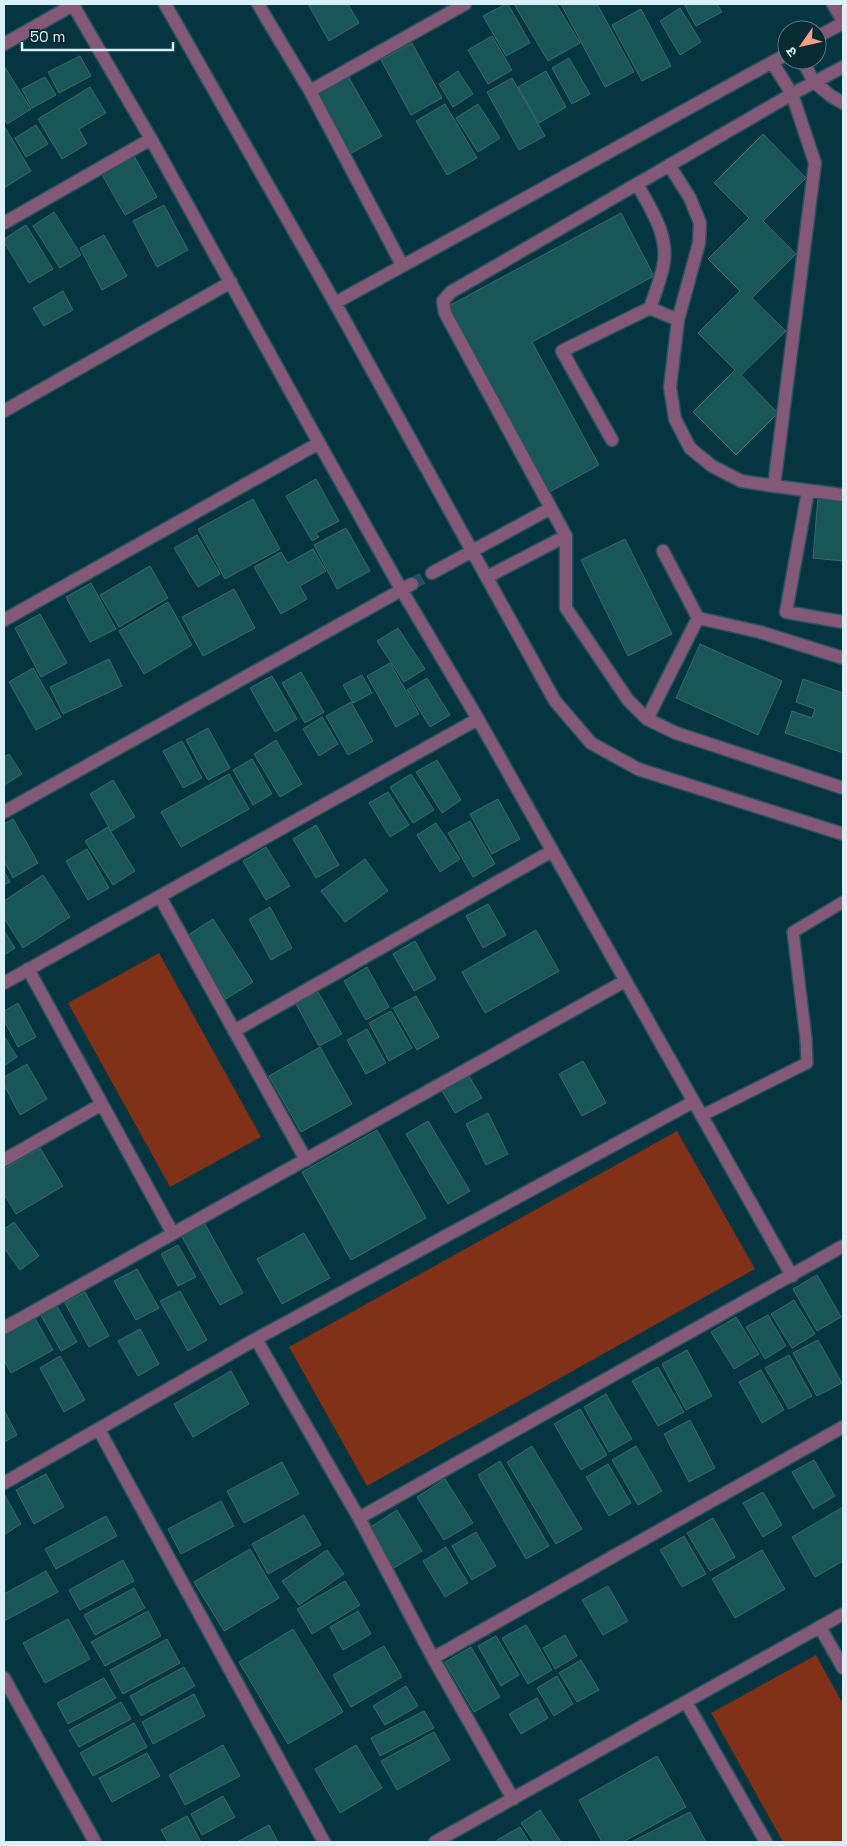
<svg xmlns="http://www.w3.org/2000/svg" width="847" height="1846" font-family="'Space Grotesk','Noto Sans Devanagari',sans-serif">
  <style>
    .green { fill: #803117 }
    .building { fill: #185658; stroke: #3a6a6b }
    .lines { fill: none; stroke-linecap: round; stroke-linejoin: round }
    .street-tunnel { stroke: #25515c; stroke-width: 12; stroke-dasharray: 12 6; stroke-linecap: butt }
    .lane-casing { stroke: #27535e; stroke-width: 14 }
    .street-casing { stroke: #27535e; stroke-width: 15 }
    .lane { stroke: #835977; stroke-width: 11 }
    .street { stroke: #835977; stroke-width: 12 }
  </style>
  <rect width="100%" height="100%" fill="#053541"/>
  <path class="green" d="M159,953L261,1137L170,1187L68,1003Z
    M677,1131L755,1269L367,1486L289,1347Z
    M816,1655L843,1704V1842H783L711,1713Z"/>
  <path class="building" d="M308,4H348L359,23L329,41Z
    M506,4H508L530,43L506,56L483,16Z
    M514,4H556L580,43L548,61Z
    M561,4H597L634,72L605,87Z
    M684,4H717L722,12L696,26Z
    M680,8L701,42L680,55L660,21Z
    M641,9L671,66L642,81L612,25Z
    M492,36L512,70L488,84L468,50Z
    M412,43L442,98L411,115L381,60Z
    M80,56L91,76L59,93L48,72Z
    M569,58L590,94L572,104L552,68Z
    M4,66L31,109L7,124L4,118Z
    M458,71L473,94L453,107L439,84Z
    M546,71L566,107L539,123L518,87Z
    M348,76L382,136L350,154L315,95Z
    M45,77L56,95L32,108L22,89Z
    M512,78L545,136L519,150L487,92Z
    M90,87L106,113L79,129L87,144L62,159L38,119Z
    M445,104L477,158L447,175L416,121Z
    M478,104L500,138L478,152L456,118Z
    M36,125L48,144L26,157L15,138Z
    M4,126L31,171L4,188Z
    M763,134L806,178L763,221L796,254L752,298L786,331L741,375L778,413L736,455L693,412L735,370L698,333L740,291L708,259L749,218L714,183Z
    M133,154L157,197L125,215L101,173Z
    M164,205L188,250L157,267L133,221Z
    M54,212L81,255L60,268L33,226Z
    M621,213L654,276L532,342L599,465L546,494L445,308Z
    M26,225L53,269L29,283L4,242V239Z
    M104,235L127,276L102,290L80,248Z
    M63,291L73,310L44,326L33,308Z
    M316,479L339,521L316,533L319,537L312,541L286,496Z
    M818,497L843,499V561L813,558Z
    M253,499L280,549L225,579L198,529Z
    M346,528L370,571L337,589L314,545Z
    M197,535L220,574L198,587L174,548Z
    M625,539L672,634L628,656L581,560Z
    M313,549L326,571L300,586L307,599L281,614L254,567L281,552L288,563Z
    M150,566L168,598L119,627L100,595Z
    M91,583L116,629L90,642L66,597Z
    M234,589L255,628L203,656L182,617Z
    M168,602L192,645L144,674L119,631Z
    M40,614L67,663L41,677L15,628Z
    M398,628L425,669L404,682L377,641Z
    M700,644L782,681L758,735L676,698Z
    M109,659L122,686L63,714L50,687Z
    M390,663L419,714L396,727L367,676Z
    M33,668L61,717L36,730L9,682Z
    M301,672L324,712L305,723L282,683Z
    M362,675L372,693L353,703L343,685Z
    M272,676L297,719L275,732L250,688Z
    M427,678L450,715L430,727L407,690Z
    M803,679L843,693V753L785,733L792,711L812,718L815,709L796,702Z
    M351,702L373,741L348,755L326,716Z
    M322,717L338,744L319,756L303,729Z
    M208,728L230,768L208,780L186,740Z
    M276,740L302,784L280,797L254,754Z
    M182,741L202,778L183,788L163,751Z
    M9,754L22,774L4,785V757Z
    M252,759L272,794L253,805L233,770Z
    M437,760L461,800L442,813L416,772Z
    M229,774L249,809L181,847L161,812Z
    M411,774L434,810L413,823L390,787Z
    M113,780L135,817L111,831L90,794Z
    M388,792L409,825L390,837L369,803Z
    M498,799L520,839L492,854L470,814Z
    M13,819L38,863L13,878L4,861V824Z
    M470,821L495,864L473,877L448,833Z
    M436,823L460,859L440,872L417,835Z
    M316,825L339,865L316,878L293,839Z
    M108,827L135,871L113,885L85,841Z
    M266,847L290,886L266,900L243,861Z
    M87,849L109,888L88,900L66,861Z
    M365,859L388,891L345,922L321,891Z
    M4,871L10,882L4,885Z
    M43,875L70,917L23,948L4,918V901Z
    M488,904L506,935L483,948L466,916Z
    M270,907L292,948L271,960L249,919Z
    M213,919L253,982L226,999L185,937Z
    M536,930L559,971L485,1013L462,972Z
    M4,931L15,948L4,955Z
    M415,941L436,979L414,991L393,954Z
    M367,967L389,1007L366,1020L344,981Z
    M318,992L342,1034L319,1046L296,1004Z
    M416,996L439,1037L417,1050L393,1008Z
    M18,1003L36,1037L18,1047L4,1020V1011Z
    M391,1011L412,1048L389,1061L369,1023Z
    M367,1029L386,1063L366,1074L347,1040Z
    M4,1036L17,1057L4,1066Z
    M320,1047L352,1104L301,1132L269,1076Z
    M583,1061L606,1103L582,1116L559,1074Z
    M27,1064L47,1099L20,1115L4,1085V1077Z
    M467,1073L482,1098L455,1113L440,1087Z
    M488,1113L508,1154L486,1165L466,1124Z
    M428,1121L470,1191L448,1204L406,1134Z
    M377,1130L426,1218L351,1260L302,1172Z
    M40,1148L63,1186L16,1214L4,1194V1169Z
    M14,1222L39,1256L20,1270L4,1248V1229Z
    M204,1222L243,1293L220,1305L181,1235Z
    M304,1233L330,1278L282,1304L257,1259Z
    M178,1245L196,1277L178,1286L161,1254Z
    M137,1269L159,1308L136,1320L114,1281Z
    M817,1275L841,1317L817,1331L793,1289Z
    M180,1291L207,1340L188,1351L160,1301Z
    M85,1292L109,1336L89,1347L65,1303Z
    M794,1300L815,1334L792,1348L771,1314Z
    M54,1301L77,1342L61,1351L38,1310Z
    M32,1313L53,1350L11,1373L4,1360V1328Z
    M768,1315L786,1346L765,1359L746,1327Z
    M736,1317L759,1354L734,1369L711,1332Z
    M140,1329L159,1364L138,1376L118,1341Z
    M818,1340L842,1383L817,1396L793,1353Z
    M687,1350L712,1396L686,1410L662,1364Z
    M789,1355L812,1396L789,1409L765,1368Z
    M60,1356L85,1400L64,1412L40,1368Z
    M658,1367L684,1412L658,1426L632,1381Z
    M761,1370L784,1410L762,1423L739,1382Z
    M231,1371L249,1404L193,1437L174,1404Z
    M606,1394L632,1439L609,1452L584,1407Z
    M580,1409L607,1455L581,1470L554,1424Z
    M4,1410L17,1435L4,1442Z
    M690,1420L715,1468L689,1482L664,1434Z
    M532,1446L582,1529L556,1544L507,1462Z
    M636,1446L662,1491L638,1505L612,1460Z
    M814,1460L835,1496L813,1509L792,1472Z
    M500,1461L549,1546L526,1559L478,1475Z
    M282,1462L299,1494L244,1523L227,1491Z
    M608,1464L631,1503L609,1516L586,1477Z
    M46,1474L64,1507L34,1524L16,1490Z
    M445,1479L473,1523L444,1540L417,1497Z
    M763,1492L782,1525L763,1537L743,1503Z
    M4,1494L21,1524L4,1535Z
    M221,1501L234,1526L181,1554L168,1529Z
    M843,1507V1561L815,1577L792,1537Z
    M397,1510L422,1551L394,1568L369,1528Z
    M304,1515L321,1545L268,1574L252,1544Z
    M106,1516L117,1536L56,1569L45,1549Z
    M713,1518L735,1557L710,1571L687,1533Z
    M476,1532L496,1566L472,1580L452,1546Z
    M684,1536L706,1574L682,1587L660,1550Z
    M446,1547L468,1583L445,1597L423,1561Z
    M250,1549L279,1598L224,1631L194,1582Z
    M327,1550L344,1574L299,1605L282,1581Z
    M762,1550L785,1589L735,1618L712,1579Z
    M123,1560L134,1581L80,1610L69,1590Z
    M46,1571L58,1592L4,1621V1594Z
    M345,1581L360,1605L312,1634L297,1609Z
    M608,1586L628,1621L603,1635L582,1600Z
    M134,1588L145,1608L95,1635L84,1615Z
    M148,1611L161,1636L105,1666L91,1642Z
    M358,1611L371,1634L343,1650L330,1627Z
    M68,1619L90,1659L45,1683L23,1643Z
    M526,1625L552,1670L528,1684L502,1638Z
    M293,1629L343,1712L288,1744L239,1662Z
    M565,1635L577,1656L555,1669L543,1648Z
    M496,1636L519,1675L501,1686L478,1646Z
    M167,1639L180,1663L123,1694L110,1670Z
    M384,1646L402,1677L351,1707L333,1675Z
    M471,1647L500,1697L474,1712L445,1662Z
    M581,1660L599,1690L577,1702L559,1673Z
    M184,1667L195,1686L141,1716L130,1696Z
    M557,1676L573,1704L554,1716L537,1688Z
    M104,1678L116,1698L68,1724L57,1703Z
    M406,1686L418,1706L385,1725L373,1706Z
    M194,1694L205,1716L153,1744L142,1722Z
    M537,1698L548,1718L521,1734L509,1714Z
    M121,1702L131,1719L79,1747L69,1730Z
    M424,1711L434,1728L380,1756L371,1738Z
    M134,1723L147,1747L93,1776L80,1753Z
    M434,1732L450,1760L397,1790L381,1761Z
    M223,1745L240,1776L185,1805L169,1775Z
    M356,1745L382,1788L340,1813L315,1769Z
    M147,1753L160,1776L112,1802L99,1778Z
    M657,1756L686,1807L623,1842H602L579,1800Z
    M223,1796L235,1817L202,1835L191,1814Z
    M540,1810L561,1842H534L521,1823Z
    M690,1812L706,1842H631Z
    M187,1816L201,1842H168L161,1830Z
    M269,1825L278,1842H237Z
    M520,1827L529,1842H498L497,1840Z"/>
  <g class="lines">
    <path class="street-tunnel" d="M412,584L432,573"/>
    <defs>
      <path id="lane" d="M701,1116L807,1063L806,1039L793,932L843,902"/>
      <path id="street" d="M165,4L335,303L555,701L591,743L638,769L843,834
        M258,4L310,91L402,265
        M833,4L843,21
        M817,37L843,23
        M4,44L73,5L151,139L319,443L401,589L478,719L792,1276
        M802,60L814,82L831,96L843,103
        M843,67L792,94L451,292L443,301L445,313L566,536V608L628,700L647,719L676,733L843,788
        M310,91L465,4
        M669,165L690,198L700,223L699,243L678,320L670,387L675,419L690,448L712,466L741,481L774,486L815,163L792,94L772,62
        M637,184C651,209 670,237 663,267C660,281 655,294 650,308L678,320
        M4,223L151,139
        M335,303L787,54
        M4,411L231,282
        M612,440L562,351L650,308
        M774,486L843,495
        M808,491L786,612L843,622
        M663,551L698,618L760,632L843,658
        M432,573L551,508
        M487,577L566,536
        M4,620L319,443
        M647,719L698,618
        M4,812L412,584
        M160,897L306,1160
        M28,969L172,1232
        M4,983L478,719
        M234,1031L552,851
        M4,1160L102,1104
        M4,1328C210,1211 418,1097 625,981
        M256,1339L359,1518L433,1658L513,1799
        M99,1430L324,1842
        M4,1483L256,1339L693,1102
        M359,1518L843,1246
        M820,1627L843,1668
        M433,1658L843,1427
        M4,1678L95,1842
        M686,1702L766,1842
        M435,1842L843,1614"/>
    </defs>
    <use href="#lane" class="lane-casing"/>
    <use href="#street" class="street-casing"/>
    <use href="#lane" class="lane"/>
    <use href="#street" class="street"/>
  </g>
  <rect width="847" height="1846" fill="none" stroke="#d9f0f7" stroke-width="10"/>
  <g transform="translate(802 45) rotate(236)"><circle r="24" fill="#082a33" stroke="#5c7981"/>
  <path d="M0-4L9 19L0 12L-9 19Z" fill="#f39f85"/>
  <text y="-8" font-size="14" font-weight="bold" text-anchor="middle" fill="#d9f0f7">उ</text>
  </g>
  <path d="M22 42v8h151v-8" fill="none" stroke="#d9f0f7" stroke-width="2.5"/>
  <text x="30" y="42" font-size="15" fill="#d9f0f7" stroke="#082a33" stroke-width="4" paint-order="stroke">50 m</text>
</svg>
